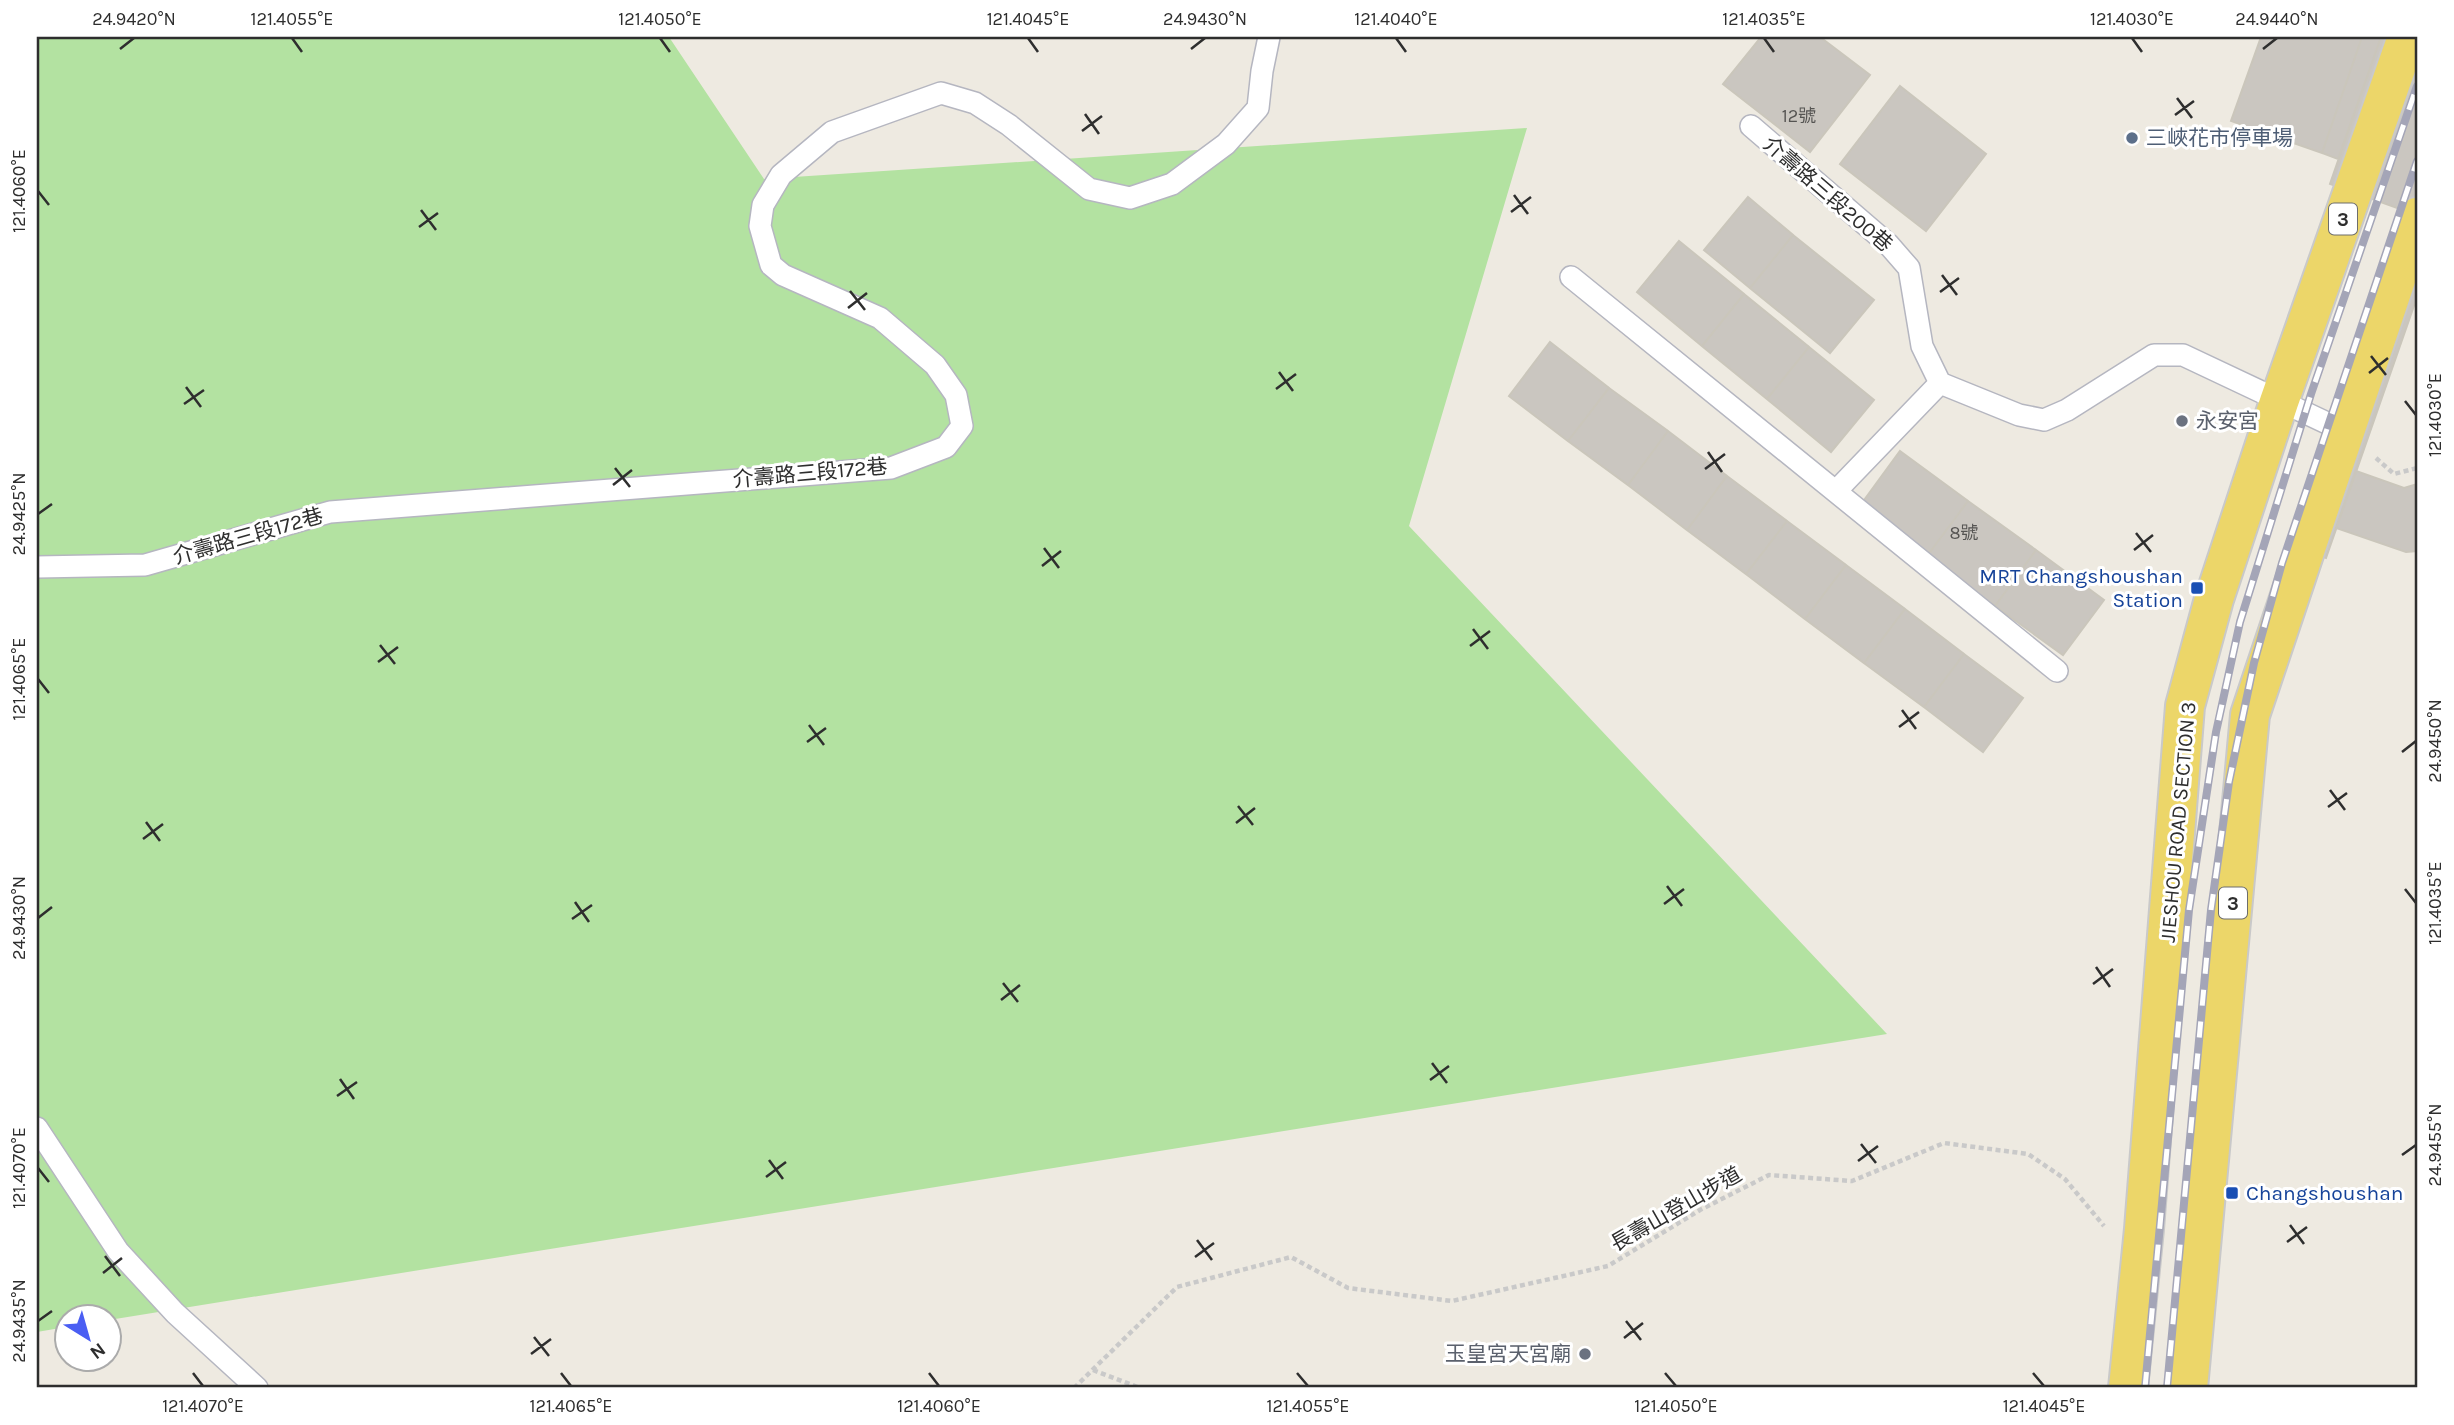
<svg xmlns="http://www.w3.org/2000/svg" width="2454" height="1425" font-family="Karla,'Noto Sans TC',sans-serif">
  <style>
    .green { fill: #b3e2a1 }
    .building { fill: #cac6c0; stroke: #cac6bb; stroke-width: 2 }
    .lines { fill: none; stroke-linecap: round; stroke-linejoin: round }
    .service-casing { stroke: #b5b6c0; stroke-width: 24 }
    .primary-casing { stroke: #c9c9c9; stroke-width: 42 }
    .path { stroke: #c9c9c9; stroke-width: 4.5; stroke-dasharray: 5 3.5; stroke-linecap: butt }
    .service { stroke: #fff; stroke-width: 21 }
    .primary { stroke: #ecd669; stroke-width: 38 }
    .rail-casing { stroke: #a4a5b7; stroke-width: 8 }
    .rail { stroke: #fff; stroke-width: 5; stroke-dasharray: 16; stroke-linecap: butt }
    .ticks { fill: none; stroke: #2e2e2e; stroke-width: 2.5 }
    .service-dot { fill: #5c6f8a; stroke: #fff; stroke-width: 2.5 }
    .worship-dot { fill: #6b7280; stroke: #fff; stroke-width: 2.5 }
    .transit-dot { fill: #1a4fb4; stroke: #fff; stroke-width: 2.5 }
    .labels { text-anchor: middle; stroke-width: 6; stroke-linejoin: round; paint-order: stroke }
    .number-label { font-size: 18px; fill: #555452 }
    .shield { fill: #fff; stroke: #6d6d6d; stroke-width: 2 }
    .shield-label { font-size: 19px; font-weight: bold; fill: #2e2e2e }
    .service-label { font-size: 21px; fill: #4e5e75; stroke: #fff; text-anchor: start }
    .street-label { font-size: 21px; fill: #2e2e2e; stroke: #fff }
    .worship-label { font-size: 21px; fill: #5b616d; stroke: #fff; text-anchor: start }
    .transit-label { font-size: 21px; fill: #164399; stroke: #fff; text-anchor: end }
    .neatline { fill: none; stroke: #2e2e2e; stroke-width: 2.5 }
    .ticks-label { font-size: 18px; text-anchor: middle; fill: #2e2e2e }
  </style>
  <rect width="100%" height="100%" fill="#eeeae1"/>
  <path class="green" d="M37,37H669L764,179L1527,128L1409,526L1887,1034L109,1320L108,1316H66V1327L37,1332Z"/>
  <path class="building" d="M1761,37H1820L1870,75L1810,152L1723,84Z
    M2261,37H2362L2322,153L2231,121Z
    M2362,37H2381L2338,159L2322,153Z
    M2381,37H2417V215L2330,184Z
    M1900,86L1986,154L1926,231L1840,164Z
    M1748,197L1793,235L1750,288L1704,250Z
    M2417,230V297L2326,558L2305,550Z
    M1793,235L1874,300L1830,353L1750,288Z
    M1679,241L1744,294L1702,346L1637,292Z
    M1744,294L1809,347L1767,399L1702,346Z
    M1550,342L1609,388L1568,441L1509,396Z
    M1809,347L1874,400L1831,452L1767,399Z
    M1609,388L1668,431L1628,485L1568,441Z
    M1668,431L1727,476L1687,530L1628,485Z
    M1900,451L1968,501L1927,556L1859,507Z
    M2356,471L2404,488L2417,484V551L2406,552L2336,528Z
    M1727,476L1787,521L1746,574L1687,530Z
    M1968,501L2036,550L1995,606L1927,556Z
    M1787,521L1846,565L1805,619L1746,574Z
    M2036,550L2104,600L2063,655L1995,606Z
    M1846,565L1905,609L1864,663L1805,619Z
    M1905,609L1964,654L1924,707L1864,663Z
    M1964,654L2023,698L1983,752L1924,707Z"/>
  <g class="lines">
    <defs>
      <path id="service" d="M1751,126L1888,244L1909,268L1922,346L1940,383L2019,415L2044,420L2067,410L2154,355H2183L2346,432
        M1571,277L2057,671
        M1836,491L1940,383
        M37,567L145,565L330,512L891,468L946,447L962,426L956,395L935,365L880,318L783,275L771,265L760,226L763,205L781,175L832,132L941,93L975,103L1009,125L1089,189L1130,198L1172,184L1226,144L1258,108L1262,71L1269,37
        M37,1128L118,1251L175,1313L257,1388"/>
      <path id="primary" d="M2128,1388L2144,1229L2185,706L2214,599L2279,402L2407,37
        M2188,1388L2250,715L2417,217"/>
    </defs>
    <use href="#service" class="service-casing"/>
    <use href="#primary" class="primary-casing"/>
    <path class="path" d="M2376,458L2394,474L2417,468
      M1093,1370L1140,1388
      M1074,1388L1177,1287L1291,1257L1348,1288L1452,1301L1608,1266L1700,1210L1769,1175L1852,1181L1944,1143L2028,1154L2065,1179L2104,1226"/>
    <use href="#service" class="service"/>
    <use href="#primary" class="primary"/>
    <defs>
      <path id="rail" d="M2145,1388L2189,910L2216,732L2240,622L2311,394L2417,86
        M2167,1388L2211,910L2229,782L2254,663L2282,563L2417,161"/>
    </defs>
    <use href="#rail" class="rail-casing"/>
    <use href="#rail" class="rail"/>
  </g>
  <path class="ticks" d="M292,38L302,52M660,38L670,52M1028,38L1038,52M1396,38L1406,52M1764,38L1774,52M2132,38L2142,52M120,49L134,38M1191,49L1205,38M2263,49L2277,38M2177,98L2192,118M1085,114L1099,134M2175,115L2194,101M1082,131L1102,116M38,191L49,205M1514,195L1528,214M421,210L436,230M1511,212L1531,197M419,227L438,213M1942,275L1957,295M850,291L865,310M1940,292L1959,278M848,308L867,293M2371,356L2386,375M1279,372L1293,391M2369,373L2388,358M186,387L201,407M1276,389L1296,374M2405,401L2416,415M184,404L204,390M1708,452L1722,472M615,468L630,487M1705,469L1725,454M613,485L632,470M38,514L52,504M2136,533L2151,552M1044,548L1059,568M2134,550L2153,535M1042,566L1061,551M1473,629L1488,649M380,645L395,664M1470,646L1490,631M378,662L398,647M38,679L49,693M1902,710L1916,729M809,725L824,745M1899,727L1919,712M807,742L826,728M2402,752L2416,741M2330,790L2345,810M1238,806L1253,825M2328,807L2347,793M146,822L160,841M1236,823L1255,808M143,839L163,824M1667,886L1682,906M2405,889L2416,903M575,902L589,922M1664,904L1684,889M38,918L52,907M572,919L592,905M2096,967L2110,987M1003,983L1018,1002M2093,984L2113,969M1001,1000L1020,985M1432,1063L1447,1083M340,1079L354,1099M1430,1080L1449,1066M337,1096L357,1082M1861,1144L1876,1163M2402,1155L2416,1145M769,1160L783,1179M1858,1161L1878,1146M38,1168L49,1182M766,1177L786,1162M2290,1225L2304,1244M1197,1240L1212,1260M2287,1242L2307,1227M105,1256L120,1276M1195,1257L1214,1243M103,1273L122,1258M38,1321L52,1311M1626,1321L1641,1340M534,1337L549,1356M1624,1338L1643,1323M531,1354L551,1339M193,1373L203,1386M561,1373L571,1386M929,1373L939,1386M1297,1373L1308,1386M1665,1373L1676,1386M2033,1373L2044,1386"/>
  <circle class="service-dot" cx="2132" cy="138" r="7"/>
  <g class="worship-dot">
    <circle cx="2182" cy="421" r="7"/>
    <circle cx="1585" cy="1354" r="7"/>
  </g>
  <g class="transit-dot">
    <rect x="2190" y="581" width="14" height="14" rx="3.5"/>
    <rect x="2225" y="1186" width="14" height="14" rx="3.5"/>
  </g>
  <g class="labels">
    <g class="number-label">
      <text x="1799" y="122">12號</text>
      <text x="1964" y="539">8號</text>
    </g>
    <g class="shield">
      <rect x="2329" y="203.5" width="28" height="31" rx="5"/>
      <rect x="2219" y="887.5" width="28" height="31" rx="5"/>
    </g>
    <g class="shield-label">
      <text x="2343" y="226">3</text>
      <text x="2233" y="910">3</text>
    </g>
    <g class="service-label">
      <text x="2146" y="145">三峽花市停車場</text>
    </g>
    <g class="street-label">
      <text transform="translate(1828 194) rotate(41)" y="7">介壽路三段200巷</text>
      <text transform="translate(810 473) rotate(-5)" y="7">介壽路三段172巷</text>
      <text transform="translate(248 536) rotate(-16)" y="7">介壽路三段172巷</text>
      <text transform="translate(2178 822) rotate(-85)" y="7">JIESHOU ROAD SECTION 3</text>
      <text transform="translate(1676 1209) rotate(-30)" y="7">長壽山登山步道</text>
    </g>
    <g class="worship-label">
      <text x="2196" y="428">永安宮</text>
      <text x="1571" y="1361" text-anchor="end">玉皇宮天宮廟</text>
    </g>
    <g class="transit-label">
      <text x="2183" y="583">MRT Changshoushan<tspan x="2183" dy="24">Station</tspan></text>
      <text x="2246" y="1200" text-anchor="start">Changshoushan</text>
    </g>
  </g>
  <rect width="2454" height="1425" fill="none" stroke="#ffffff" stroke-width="77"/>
  <g transform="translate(88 1338) rotate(143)"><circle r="33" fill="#ffffff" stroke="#ababab" stroke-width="2"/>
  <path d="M0-5L12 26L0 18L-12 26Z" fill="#4a5ef3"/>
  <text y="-10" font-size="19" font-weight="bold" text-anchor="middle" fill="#2e2e2e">N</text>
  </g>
  <rect x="38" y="38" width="2378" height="1348" class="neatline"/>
  <g class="ticks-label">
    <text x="134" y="25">24.9420°N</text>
    <text x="292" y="25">121.4055°E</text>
    <text x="660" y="25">121.4050°E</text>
    <text x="1028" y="25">121.4045°E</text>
    <text x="1205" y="25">24.9430°N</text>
    <text x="1396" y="25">121.4040°E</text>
    <text x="1764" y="25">121.4035°E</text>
    <text x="2132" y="25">121.4030°E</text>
    <text x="2277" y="25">24.9440°N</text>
    <text transform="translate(19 191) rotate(-90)" y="6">121.4060°E</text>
    <text transform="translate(2435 415) rotate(-90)" y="6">121.4030°E</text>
    <text transform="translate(19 514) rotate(-90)" y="6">24.9425°N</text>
    <text transform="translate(19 679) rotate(-90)" y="6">121.4065°E</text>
    <text transform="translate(2435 741) rotate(-90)" y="6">24.9450°N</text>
    <text transform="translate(2435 903) rotate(-90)" y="6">121.4035°E</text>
    <text transform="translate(19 918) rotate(-90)" y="6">24.9430°N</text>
    <text transform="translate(2435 1145) rotate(-90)" y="6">24.9455°N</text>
    <text transform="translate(19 1168) rotate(-90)" y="6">121.4070°E</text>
    <text transform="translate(19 1321) rotate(-90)" y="6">24.9435°N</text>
    <text x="203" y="1412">121.4070°E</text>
    <text x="571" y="1412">121.4065°E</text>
    <text x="939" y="1412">121.4060°E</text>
    <text x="1308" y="1412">121.4055°E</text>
    <text x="1676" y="1412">121.4050°E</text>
    <text x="2044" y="1412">121.4045°E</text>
  </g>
</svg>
